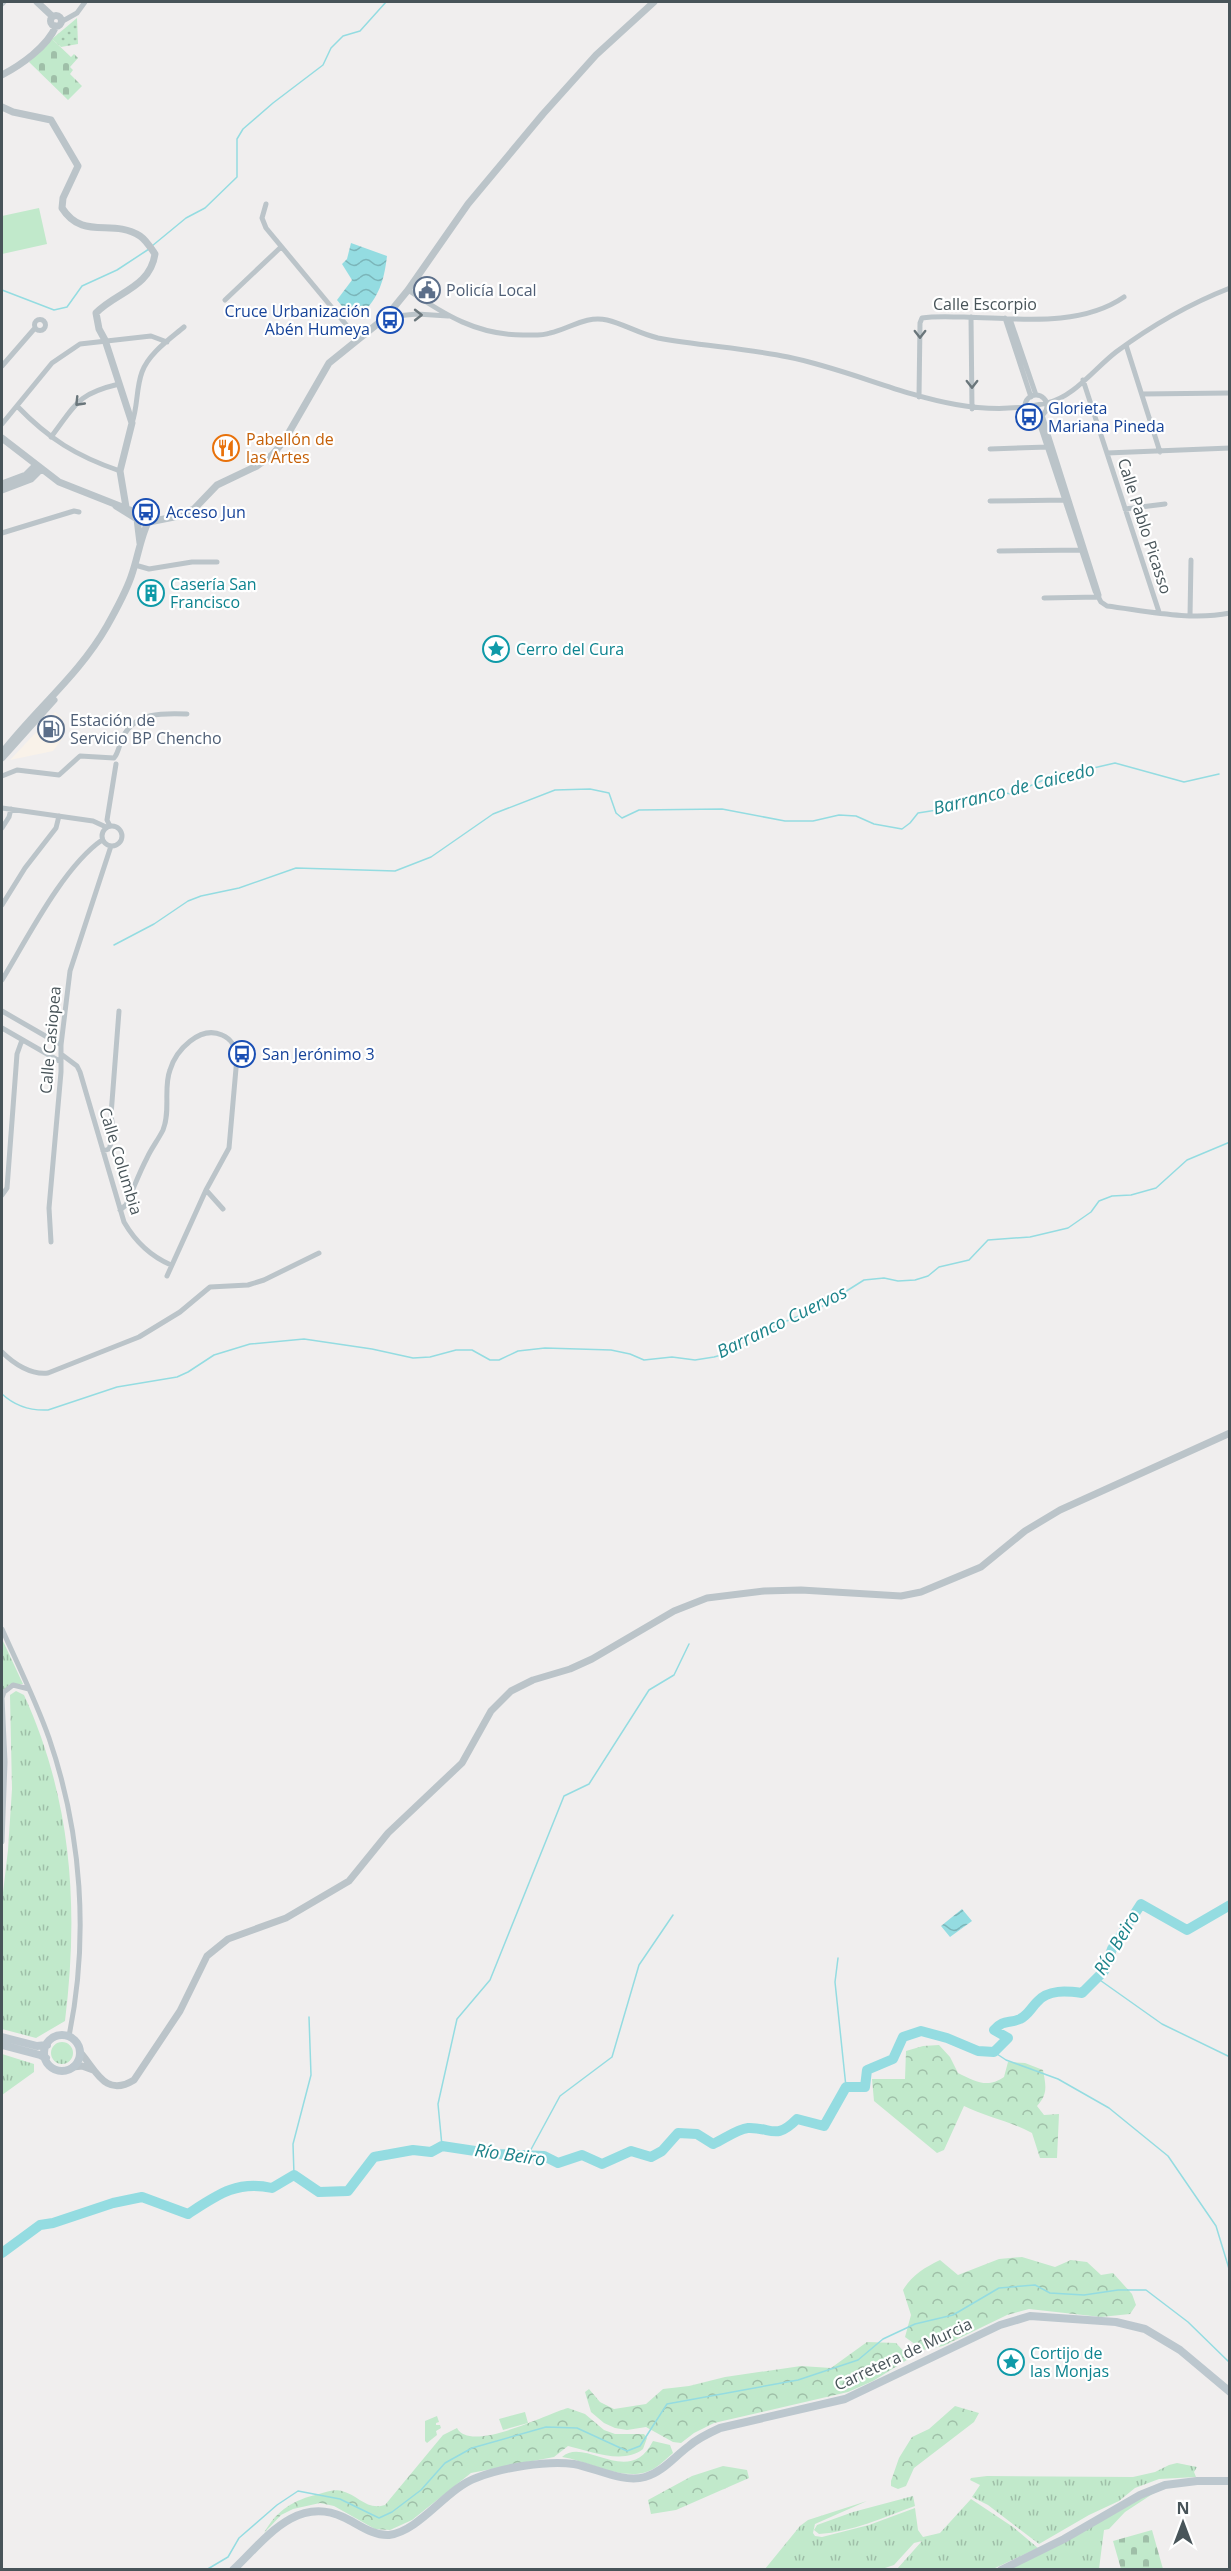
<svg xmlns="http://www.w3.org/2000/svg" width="1231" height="2571" font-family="'Open Sans',sans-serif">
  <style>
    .commercial { fill: #f9f2e9 }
    .grass { fill: url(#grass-tufts) }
    .forest { fill: url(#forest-crowns) }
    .cemetery { fill: url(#cemetery-stones) }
    .park { fill: url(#park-dots) }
    .garden { fill: #c1e9cb }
    .water { fill: url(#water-waves) }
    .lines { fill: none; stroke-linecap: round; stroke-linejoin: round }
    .stream { stroke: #94dce1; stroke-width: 1.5 }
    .river { stroke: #94dce1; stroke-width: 10 }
    .minor { stroke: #bbc4c9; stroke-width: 5 }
    .tertiary { stroke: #bbc4c9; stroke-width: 7 }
    .secondary { stroke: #bcc7ce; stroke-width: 8 }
    .oneway { stroke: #6a767b }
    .labels { text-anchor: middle; stroke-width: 4.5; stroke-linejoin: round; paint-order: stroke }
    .service-label { font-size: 16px; fill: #4e5e75; stroke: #fff; text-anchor: start }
    .street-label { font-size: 16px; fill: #485459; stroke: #fff }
    .transit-label { font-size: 16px; fill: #164399; stroke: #fff; text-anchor: start }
    .food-label { font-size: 16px; fill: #c56008; stroke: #fff; text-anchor: start }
    .culture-label { font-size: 16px; fill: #0d838f; stroke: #fff; text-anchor: start }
    .water-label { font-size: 18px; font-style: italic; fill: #1c838a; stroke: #fff }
  </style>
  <defs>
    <pattern id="grass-tufts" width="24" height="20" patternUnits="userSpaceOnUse" patternTransform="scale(1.5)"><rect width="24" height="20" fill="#c1e9cb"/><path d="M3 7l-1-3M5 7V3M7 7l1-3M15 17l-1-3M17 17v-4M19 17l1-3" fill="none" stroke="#9fbfa8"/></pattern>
    <pattern id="forest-crowns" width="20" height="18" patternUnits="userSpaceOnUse" patternTransform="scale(1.5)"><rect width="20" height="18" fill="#c1e9cb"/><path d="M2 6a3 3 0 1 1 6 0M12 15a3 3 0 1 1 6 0" fill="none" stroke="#9fbfa8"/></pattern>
    <pattern id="cemetery-stones" width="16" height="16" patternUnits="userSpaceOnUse" patternTransform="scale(1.5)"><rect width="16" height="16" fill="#c1e9cb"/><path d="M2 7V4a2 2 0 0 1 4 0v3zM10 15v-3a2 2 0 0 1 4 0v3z" fill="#9fbfa8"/></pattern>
    <pattern id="park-dots" width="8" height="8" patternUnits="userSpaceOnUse" patternTransform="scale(1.5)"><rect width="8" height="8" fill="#c1e9cb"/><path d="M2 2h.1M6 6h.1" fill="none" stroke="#9fbfa8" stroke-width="1.8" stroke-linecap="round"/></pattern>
    <pattern id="water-waves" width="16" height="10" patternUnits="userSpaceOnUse" patternTransform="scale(1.5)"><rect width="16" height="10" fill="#94dce1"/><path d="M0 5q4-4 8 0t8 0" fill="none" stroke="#7bb5b9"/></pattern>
  </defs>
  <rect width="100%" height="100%" fill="#f0eeee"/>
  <path class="commercial" d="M55,712L62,718V739L53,751L10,760Z"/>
  <path class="grass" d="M2,1639L23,1684H10L2,1693Z
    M16,1691L24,1695C72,1800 79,1908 65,2021L36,2038L2,2029V1901L8,1850L12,1789L10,1695Z
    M51 2053a11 11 0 1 1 22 0a11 11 0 1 1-22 0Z
    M2,2054L34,2064V2072L2,2095Z
    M1177,2463L1197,2467L1194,2472L1196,2477L1159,2479L1135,2488L1119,2501L1089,2515L1039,2544L988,2505L972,2497L980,2485L970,2480L971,2478L987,2476L1133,2477L1155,2472L1169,2465Z
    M1154,2493L1125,2512L1109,2529L1104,2530L1099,2569L1006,2570L1146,2494Z
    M913,2496L915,2506C884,2517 852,2532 819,2534L814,2530L817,2525L853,2512Z
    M971,2499L1013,2527L1038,2548L993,2569H897L922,2541L914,2543L894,2565L882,2569H765L800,2526L808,2520L867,2501L815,2524L813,2533L815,2536L822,2537L869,2525L915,2508L918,2530L923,2537L940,2533Z"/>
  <path class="forest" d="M939,2045L950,2057L958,2073C975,2081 987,2089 1004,2077L1008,2062L1025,2063L1043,2070C1046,2086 1048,2094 1037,2106L1044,2115L1059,2114L1057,2158H1040L1032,2133C1010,2121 986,2117 964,2106L944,2150L937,2153L874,2101L872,2079H905L906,2051L923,2046Z
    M1022,2257L1055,2267L1071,2260L1087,2262L1101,2275L1113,2273L1132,2294L1136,2305L1130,2314L1101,2317L1029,2309L1007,2315L943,2346L923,2350L905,2337L911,2315L903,2290C912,2275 924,2268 940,2260L958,2275L999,2259Z
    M867,2342L896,2343L910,2358L873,2381L848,2392L714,2423L694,2433L681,2443L673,2442L646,2427L627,2430L615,2428L604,2423L591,2412L585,2392L589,2389L600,2402L614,2409L646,2404L663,2389L689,2386L725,2377L801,2366L831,2368Z
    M955,2406L979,2413L974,2422L914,2468L906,2486L898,2489L891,2486V2481L899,2458L912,2437L929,2429Z
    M568,2408L585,2414L604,2430L615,2434H644L647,2438L643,2449C623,2465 590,2451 568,2446L554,2457L471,2473L412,2520L390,2530L375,2529L334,2506L320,2503L293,2509L281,2515L264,2533C277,2510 293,2500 319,2494C326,2492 335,2489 342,2491C358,2495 367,2511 385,2505L443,2435L457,2428C471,2454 548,2413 568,2408Z
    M653,2441L670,2445L673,2453C667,2458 661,2464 655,2468C628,2485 590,2461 562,2457C585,2436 629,2489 653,2441Z
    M723,2466L747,2470L749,2478L676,2510L651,2514L648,2500L692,2476Z"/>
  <path class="cemetery" d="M52,39L71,57L74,54L78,58L70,67L73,70L70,74L82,86L68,100L29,62Z
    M1152,2530L1163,2569H1121L1113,2541Z"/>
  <path class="park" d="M77,18L78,44L61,47L52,39Z"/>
  <path class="garden" d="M39,208L47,244L2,254V216Z
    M525,2412L528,2423L503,2430L499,2419Z
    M437,2416L439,2422L436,2423V2425H440L441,2428L436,2431L437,2435L427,2443L425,2441V2421Z"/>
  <path class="water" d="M351,243L387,256C384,281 379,297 361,315L346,311L337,300L352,280L342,264L347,259Z
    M962,1909L972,1921L950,1937L941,1926Z"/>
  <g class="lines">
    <path class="stream" d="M152,246L186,218L205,208L237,177V139L243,129L273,103L323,65L331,48L343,36L360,31L386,2
      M2,290L54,310L67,307L82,286L117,270L149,249
      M114,945L154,924L188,901L201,896L239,888L296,868L395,871L431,857L493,814L555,790L590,789L609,793L616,813L622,818L639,810L722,809L785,821H813L839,815L856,816L874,824L902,829L910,823L918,813L937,810L946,802L971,800L995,791L1011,794L1046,779L1115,763L1184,782L1219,774
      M2,1394C15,1406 29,1411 48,1410L117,1387L177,1377L188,1372L214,1355L250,1344L304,1339L372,1349L413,1358L430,1357L456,1350H472L490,1360H499L518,1351L545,1348L611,1350L630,1354L644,1360L672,1357L695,1360L714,1357L725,1354L767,1329L821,1307L864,1280L884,1278L898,1281L915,1280L928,1276L939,1267L969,1260L988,1240L1030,1237L1068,1228L1091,1212L1099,1201L1112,1196L1131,1195L1156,1188L1187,1160L1230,1142
      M838,1958L835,1982L846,2087
      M1097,1978L1162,2024L1230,2057
      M994,2052L1006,2060L1058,2079L1109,2108L1168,2156L1216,2226L1230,2272
      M442,2146L438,2104L457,2019L490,1980L564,1796L589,1784L649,1690L674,1675L689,1644
      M528,2155L560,2096L612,2057L639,1965L673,1915
      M294,2175L293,2144L311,2075L309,2017
      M150,2570H194
      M206,2570L228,2557L239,2538L277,2505L298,2491L340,2499L379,2518L392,2512L421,2490L445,2463L472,2448L546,2427L577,2428L627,2451L640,2446L667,2404L798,2380L858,2360L883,2339L915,2324L953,2315L999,2288L1035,2285L1050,2293L1084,2295L1118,2290H1146L1188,2322L1230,2363"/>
    <path class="river" d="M2,2253L40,2225L53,2223L113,2203L142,2197L188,2214C217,2195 237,2180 272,2188L294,2175L319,2192L348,2191L374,2157L413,2150L431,2152L442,2146L495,2154L544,2156L558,2163L582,2155L602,2164L631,2151L651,2157L662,2151L678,2133L697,2134L713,2144C723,2140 737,2129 748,2128C772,2127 775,2141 797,2119L824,2126L846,2087H865L867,2070L893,2059L903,2037L921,2031L947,2038L978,2051L994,2052L1008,2038L994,2030C1004,2019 1008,2024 1020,2019C1028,2015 1031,2008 1037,2002C1048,1989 1067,1991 1082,1993L1104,1971L1112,1949L1141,1904L1187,1930L1230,1905"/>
    <path class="minor" d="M2,4L4,2
      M61,22L77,13L85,2
      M266,204L262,218L266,228L358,339
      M408,290C445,315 477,335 523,335C532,335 542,336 550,333C569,329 586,315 607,320C624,324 640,334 658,338C701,346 745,348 788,357C877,375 953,425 1047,403C1074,397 1094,369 1116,352C1151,326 1189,304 1230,288
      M225,300L281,247
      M386,317L417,314L448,316
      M971,317L972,409
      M1005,318L1031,397
      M1010,319L1036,395
      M34.5 325a5.5 5.5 0 1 1 11 0a5.5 5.5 0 1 1-11 0Z
      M1126,345L1160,452
      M2,366L35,328
      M1083,380L1159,612
      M1142,394L1230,393
      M1025 406a11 11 0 1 1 22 0a11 11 0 1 1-22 0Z
      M919,397L920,323L922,318C935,316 950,317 964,317C1015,318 1079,328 1124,297
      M17,406C49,439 76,456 120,471
      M1042,415L1099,595
      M1037,416L1095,591L1101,602L1107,606C1147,611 1190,621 1230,613
      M132,423C138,406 136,388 142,372C149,353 170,339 184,327
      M2,424L52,363L80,344L151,336L167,342
      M51,437C76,404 77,394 119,384
      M990,449L1048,447
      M1107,453L1230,448
      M990,501L1067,500
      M1125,509L1165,504
      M2,533L74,511L79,512
      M999,551L1084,550
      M135,565L149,569L192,562H217
      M1044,598L1099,597
      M1190,616L1191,560
      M2,776L17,770L59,775L80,756L114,758C119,752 119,744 123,737C135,712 163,713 187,714
      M2,808L93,821L106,827
      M102 836a10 10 0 1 1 20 0a10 10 0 1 1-20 0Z
      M110,826L107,820L116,764
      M2,828L9,817L11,809
      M2,905L25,868L56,828L59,816
      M2,980C27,939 63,867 102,840
      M2,1011L61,1045
      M2,1028L61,1062
      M61,1054L77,1066L80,1072L124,1222C135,1241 150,1256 171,1265
      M103,1151L109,1149L114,1135L111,1115L119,1011
      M206,1190L223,1209
      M2,1195L7,1188L17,1054L22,1040
      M120,1210L126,1205C133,1190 139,1173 147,1158C151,1149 158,1140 163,1130C171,1111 163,1088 170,1070C176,1050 200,1025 222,1035C232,1039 235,1047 237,1057L229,1148L206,1190L167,1276
      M51,1242L49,1208L61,1072V1045L70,971L111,846
      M2,1352C14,1364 31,1375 48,1373L139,1337L180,1312L210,1287L248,1285L264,1280L319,1253
      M2,1629C18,1665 36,1701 49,1738C82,1834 89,1938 69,2036
      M2,1698L5,1762L2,1842
      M2,1698L4,1692L13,1685L29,1689"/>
    <path class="tertiary" d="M37,2L52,16
      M50.5 21a5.5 5.5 0 1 1 11 0a5.5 5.5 0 1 1-11 0Z
      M2,75C21,65 47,47 56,26
      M2,107L13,112L51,120L78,166L63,198L62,208C83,241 112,218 140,236C146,240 151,248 155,254C150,288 116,292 96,313L99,329L105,340L132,423L120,471L126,507
      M2,438L59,482L140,514L151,516
      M2,484L26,475L35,466
      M2,490L31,479L40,470
      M116,506L137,519
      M140,514L137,519L140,543
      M149,522L179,516L194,509L217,485L257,466L272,455L284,441L329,363L386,317L408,290L468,204L543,114L596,55L654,2
      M2,753C36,709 79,675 107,626C116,610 125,594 131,577C138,558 140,538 149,520L147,514
      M2,758L54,700
      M80,2052C96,2070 105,2098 134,2080L180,2011L207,1956L228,1939L286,1918L349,1881L388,1833L462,1763L491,1711L511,1691L533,1680L570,1669L592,1659L674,1611L707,1598L764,1591L801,1590L901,1596L921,1592L981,1567L1025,1531L1060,1510L1230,1433
      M73,2067L82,2066L93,2070"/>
    <path class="secondary" d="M44 2053a18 18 0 1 1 36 0a18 18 0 1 1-36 0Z
      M2,2037L37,2046L47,2045
      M2,2045L40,2055L46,2058
      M233,2570C264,2541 295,2495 343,2517C357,2523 372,2536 389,2535C420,2531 446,2489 476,2478C501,2468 547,2460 574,2464C596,2468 622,2483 645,2477C663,2472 675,2456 689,2446C698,2438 709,2433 720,2428L845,2399L1000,2325L1030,2316L1116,2322L1145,2329L1180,2350L1230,2392
      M1001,2570L1064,2539L1140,2495L1165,2485L1197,2481H1230"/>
  </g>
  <defs><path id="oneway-chevron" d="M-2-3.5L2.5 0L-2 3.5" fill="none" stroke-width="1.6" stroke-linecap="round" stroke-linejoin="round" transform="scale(1.5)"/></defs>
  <g class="oneway">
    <use href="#oneway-chevron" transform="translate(418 315)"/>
    <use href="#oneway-chevron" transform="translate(920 334) rotate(90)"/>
    <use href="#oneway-chevron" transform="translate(972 384) rotate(90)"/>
    <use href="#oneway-chevron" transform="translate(79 402) rotate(134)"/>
  </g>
  <defs>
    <symbol id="civic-ring" viewBox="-11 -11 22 22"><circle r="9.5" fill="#fff" stroke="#5c6f8a" stroke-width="1.5"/><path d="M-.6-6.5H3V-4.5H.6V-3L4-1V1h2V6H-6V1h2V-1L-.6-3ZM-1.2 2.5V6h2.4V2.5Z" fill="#5c6f8a"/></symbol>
    <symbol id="bus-ring" viewBox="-11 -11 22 22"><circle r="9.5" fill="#fff" stroke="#1a4fb4" stroke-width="1.5"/><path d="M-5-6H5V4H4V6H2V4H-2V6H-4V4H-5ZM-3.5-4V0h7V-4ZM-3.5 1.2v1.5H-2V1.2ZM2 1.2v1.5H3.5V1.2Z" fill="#1a4fb4"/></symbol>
    <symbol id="restaurant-ring" viewBox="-11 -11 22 22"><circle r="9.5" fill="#fff" stroke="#e8710a" stroke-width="1.5"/><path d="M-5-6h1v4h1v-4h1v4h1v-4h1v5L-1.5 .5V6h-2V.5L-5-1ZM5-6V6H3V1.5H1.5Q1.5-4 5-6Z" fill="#e8710a"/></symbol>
    <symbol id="building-ring" viewBox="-11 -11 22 22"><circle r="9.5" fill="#fff" stroke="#0f9aa8" stroke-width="1.5"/><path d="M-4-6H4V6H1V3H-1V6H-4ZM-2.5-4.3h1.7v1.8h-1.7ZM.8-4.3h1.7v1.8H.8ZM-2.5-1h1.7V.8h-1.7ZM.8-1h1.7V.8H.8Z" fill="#0f9aa8"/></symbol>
    <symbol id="sight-ring" viewBox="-11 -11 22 22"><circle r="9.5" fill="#fff" stroke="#0f9aa8" stroke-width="1.5"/><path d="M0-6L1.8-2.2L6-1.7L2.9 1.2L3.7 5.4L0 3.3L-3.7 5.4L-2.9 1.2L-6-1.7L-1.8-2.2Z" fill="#0f9aa8"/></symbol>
    <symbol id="fuel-ring" viewBox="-11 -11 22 22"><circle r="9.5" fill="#fff" stroke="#5c6f8a" stroke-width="1.5"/><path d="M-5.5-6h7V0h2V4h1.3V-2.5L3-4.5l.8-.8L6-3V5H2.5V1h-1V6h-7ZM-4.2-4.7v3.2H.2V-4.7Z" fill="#5c6f8a"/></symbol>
  </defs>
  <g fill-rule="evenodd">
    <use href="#civic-ring" x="412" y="275" width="30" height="30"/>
    <use href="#bus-ring" x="375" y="305" width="30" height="30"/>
    <use href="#bus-ring" x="1014" y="402" width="30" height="30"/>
    <use href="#restaurant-ring" x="211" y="433" width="30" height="30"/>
    <use href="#bus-ring" x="131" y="497" width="30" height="30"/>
    <use href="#building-ring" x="136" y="578" width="30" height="30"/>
    <use href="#sight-ring" x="481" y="634" width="30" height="30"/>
    <use href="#fuel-ring" x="36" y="714" width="30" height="30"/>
    <use href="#bus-ring" x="227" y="1039" width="30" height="30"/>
    <use href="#sight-ring" x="996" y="2347" width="30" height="30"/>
  </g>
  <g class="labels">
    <g class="service-label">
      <text x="446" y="296">Policía Local</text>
      <text x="70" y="726">Estación de<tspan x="70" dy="18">Servicio BP Chencho</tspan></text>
    </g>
    <g class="street-label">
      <text x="985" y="310">Calle Escorpio</text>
      <text transform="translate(1145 526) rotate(72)" y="6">Calle Pablo Picasso</text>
      <text transform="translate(50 1040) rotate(-85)" y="6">Calle Casiopea</text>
      <text transform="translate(121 1161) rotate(73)" y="6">Calle Columbia</text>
      <text transform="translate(903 2354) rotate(-25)" y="6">Carretera de Murcia</text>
    </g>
    <g class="transit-label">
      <text x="370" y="317" text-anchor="end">Cruce Urbanización<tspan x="370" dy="18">Abén Humeya</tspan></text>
      <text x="1048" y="414">Glorieta<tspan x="1048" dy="18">Mariana Pineda</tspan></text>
      <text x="166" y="518">Acceso Jun</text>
      <text x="262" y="1060">San Jerónimo 3</text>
    </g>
    <g class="food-label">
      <text x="246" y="445">Pabellón de<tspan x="246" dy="18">las Artes</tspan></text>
    </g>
    <g class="culture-label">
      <text x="170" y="590">Casería San<tspan x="170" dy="18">Francisco</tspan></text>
      <text x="516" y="655">Cerro del Cura</text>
      <text x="1030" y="2359">Cortijo de<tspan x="1030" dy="18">las Monjas</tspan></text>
    </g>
    <g class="water-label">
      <text transform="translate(1014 789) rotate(-14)" y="6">Barranco de Caicedo</text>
      <text transform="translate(782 1322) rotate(-26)" y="6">Barranco Cuervos</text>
      <text transform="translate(1117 1943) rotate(-59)" y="6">Río Beiro</text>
      <text transform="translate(510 2155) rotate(8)" y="6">Río Beiro</text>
    </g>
  </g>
  <rect width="1231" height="2571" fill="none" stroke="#485459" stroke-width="6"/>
  <g transform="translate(1183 2523)" stroke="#ffffff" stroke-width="4.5" paint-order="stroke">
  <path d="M0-4.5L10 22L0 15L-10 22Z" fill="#485459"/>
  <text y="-9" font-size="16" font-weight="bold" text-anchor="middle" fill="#485459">N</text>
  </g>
</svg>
